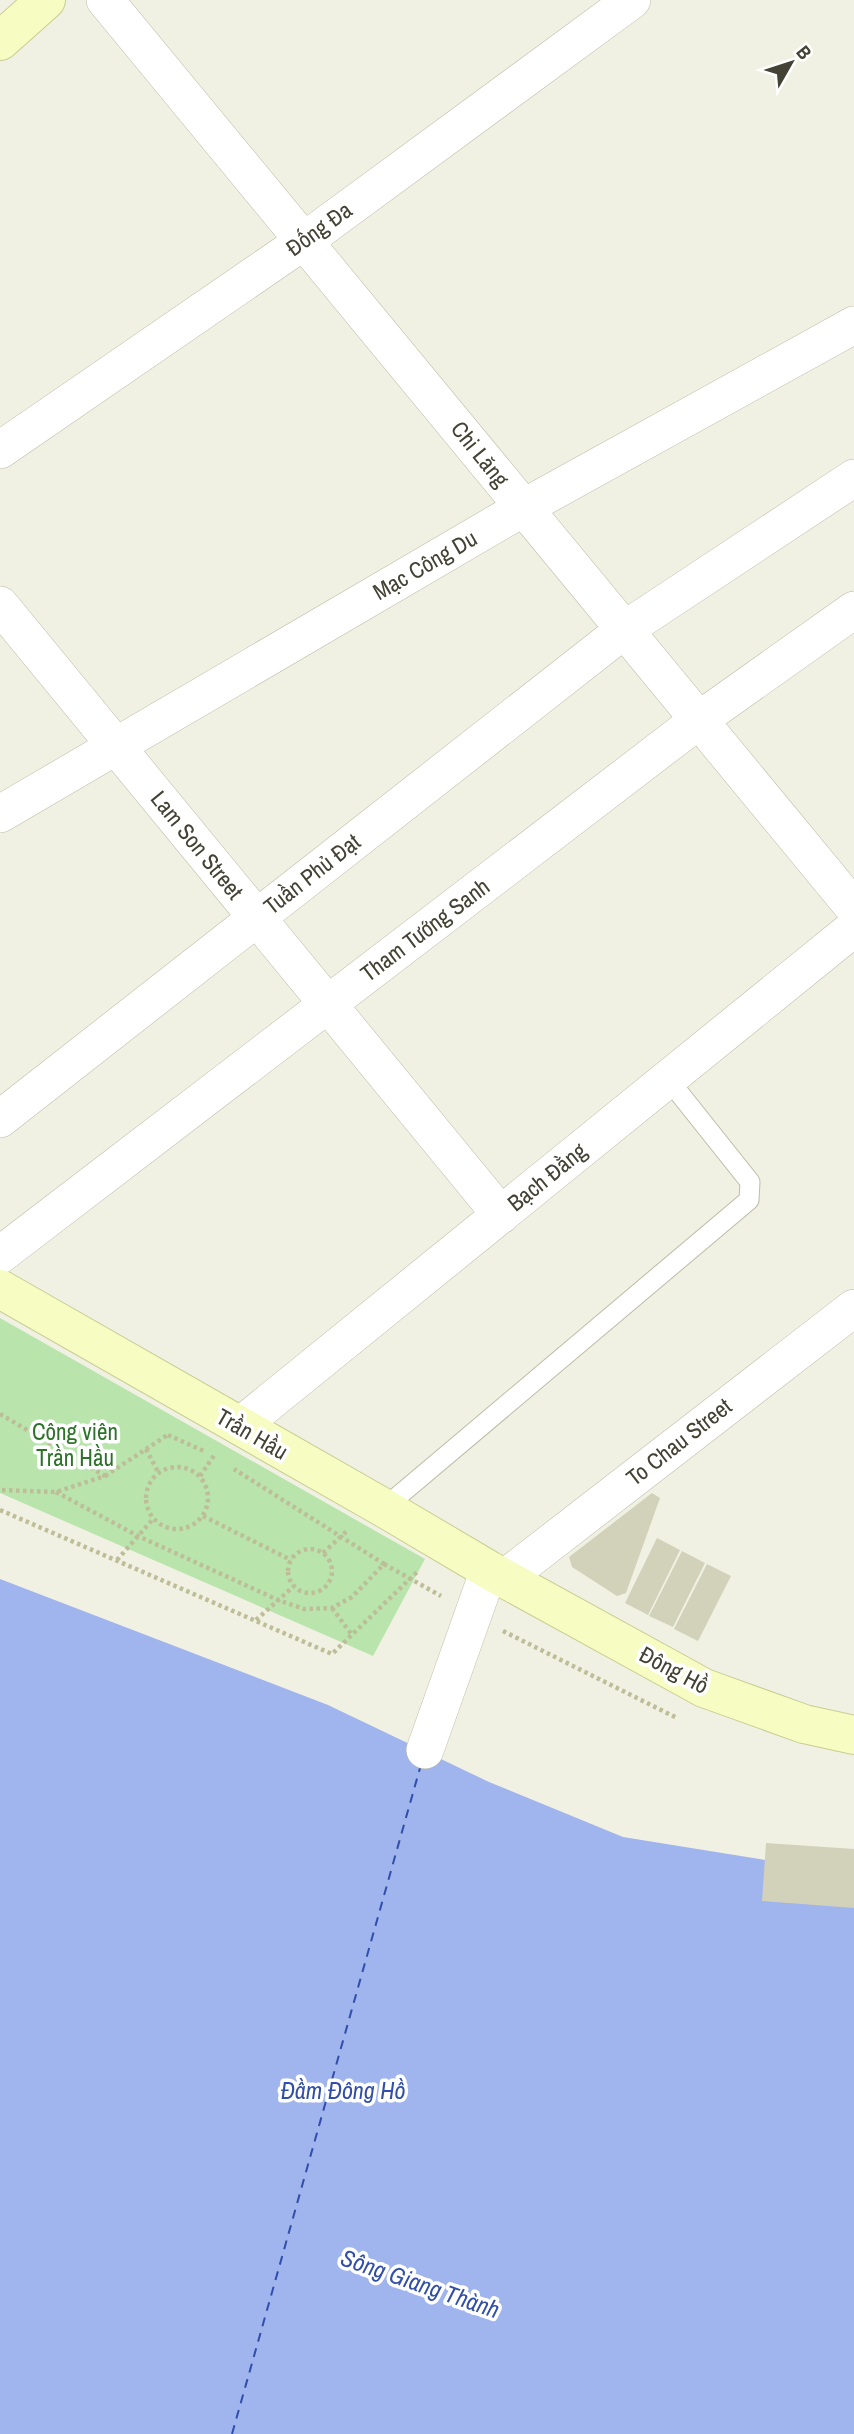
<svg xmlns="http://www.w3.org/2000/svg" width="854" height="2434" font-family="'Archivo Narrow',sans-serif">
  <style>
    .green { fill: #b9e5ad }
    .water { fill: #a0b4ed }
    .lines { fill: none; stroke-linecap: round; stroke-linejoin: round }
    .ferry { stroke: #314eaa; stroke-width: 2; stroke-dasharray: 9 7; stroke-linecap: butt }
    .building { fill: #d2d1b9 }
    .lane-casing { stroke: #bcbca6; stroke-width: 21 }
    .street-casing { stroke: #bcbca6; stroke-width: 38 }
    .secondary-casing { stroke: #c8cd92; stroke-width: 40 }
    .path { stroke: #bdbd98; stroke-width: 4.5; stroke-dasharray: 3.5 3.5; stroke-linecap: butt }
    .lane { stroke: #fff; stroke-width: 19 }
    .street { stroke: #fff; stroke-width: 37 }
    .secondary { stroke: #f7fdc2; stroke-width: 38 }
    .labels { text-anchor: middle; stroke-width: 7; stroke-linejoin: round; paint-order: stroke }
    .street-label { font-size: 23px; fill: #434234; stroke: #fff }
    .park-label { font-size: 23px; fill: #2d7229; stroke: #fff }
    .water-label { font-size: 24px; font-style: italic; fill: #314eaa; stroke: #fff }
  </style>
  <rect width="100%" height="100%" fill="#f1f1e3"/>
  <path class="green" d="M0,1318L425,1559L373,1656L0,1493Z"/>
  <path class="water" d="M0,1579L328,1705L489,1782L623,1837L845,1873L854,1872V2434H0Z"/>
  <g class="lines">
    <path class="ferry" d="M232,2434L420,1768"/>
  </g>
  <path class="building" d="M652,1493L660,1498L626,1593L617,1596L572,1567L569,1557Z
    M657,1538L680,1550L648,1615L625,1603Z
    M682,1551L705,1563L673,1627L649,1616Z
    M707,1564L731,1576L698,1641L674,1629Z
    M766,1843L854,1849V1908L762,1901Z"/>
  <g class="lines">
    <defs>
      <path id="lane" d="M384,1508L749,1200L750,1182L668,1079"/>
      <path id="street" d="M105,0L854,908
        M0,450L304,241L632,0
        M0,605L501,1215
        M0,814L523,508L854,325
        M0,1119L624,630L854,478
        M0,1255L699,720L854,610
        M240,1426L854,928
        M505,1578L854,1308
        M425,1750L489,1570"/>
      <path id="secondary" d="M0,41L46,0
        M0,1289L384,1508L489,1570L704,1688L804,1724L854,1735"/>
    </defs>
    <use href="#lane" class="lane-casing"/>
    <use href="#street" class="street-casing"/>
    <use href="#secondary" class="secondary-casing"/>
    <path class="path" d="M0,1414L105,1476L56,1492L0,1490
      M168,1435L206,1452
      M146,1449L158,1472
      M146 1498a31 31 0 1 1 62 0a31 31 0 1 1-62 0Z
      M105,1476L169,1434
      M200,1476L215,1454
      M56,1492L138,1536L278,1600L304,1609L332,1608L352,1597L384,1564L234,1469
      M0,1510L332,1654L418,1571
      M203,1516L291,1560
      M288 1571a22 22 0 1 1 44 0a22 22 0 1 1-44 0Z
      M323,1553L348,1530
      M117,1560L153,1519
      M384,1564L441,1596
      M332,1608L352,1635
      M256,1620L294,1586
      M503,1631L677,1718"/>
    <use href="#lane" class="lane"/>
    <use href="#street" class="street"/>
    <use href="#secondary" class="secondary"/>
  </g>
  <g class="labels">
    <g class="street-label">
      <text transform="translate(319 229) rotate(-36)" y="8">Đống Đa</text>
      <text transform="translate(480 454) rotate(51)" y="8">Chi Lăng</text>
      <text transform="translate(425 565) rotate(-30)" y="8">Mạc Công Du</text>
      <text transform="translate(197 845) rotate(51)" y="8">Lam Son Street</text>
      <text transform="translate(312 874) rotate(-38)" y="8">Tuần Phủ Đạt</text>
      <text transform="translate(425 930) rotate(-37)" y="8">Tham Tướng Sanh</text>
      <text transform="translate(547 1177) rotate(-39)" y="8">Bạch Đằng</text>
      <text transform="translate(252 1434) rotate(30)" y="8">Trần Hầu</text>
      <text transform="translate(679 1442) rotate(-38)" y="8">To Chau Street</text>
      <text transform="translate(674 1670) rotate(28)" y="8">Đông Hồ</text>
    </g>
    <g class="park-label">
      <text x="75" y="1440">Công viên<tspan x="75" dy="26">Trần Hầu</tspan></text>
    </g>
    <g class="water-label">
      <text x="343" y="2099">Đầm Đông Hồ</text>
      <text transform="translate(420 2284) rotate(19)" y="8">Sông Giang Thành</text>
    </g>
  </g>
  <g transform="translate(791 63) rotate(51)" stroke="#ffffff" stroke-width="5" paint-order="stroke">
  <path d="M0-5L12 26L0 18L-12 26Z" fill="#434234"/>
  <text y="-10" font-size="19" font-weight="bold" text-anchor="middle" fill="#434234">B</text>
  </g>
</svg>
